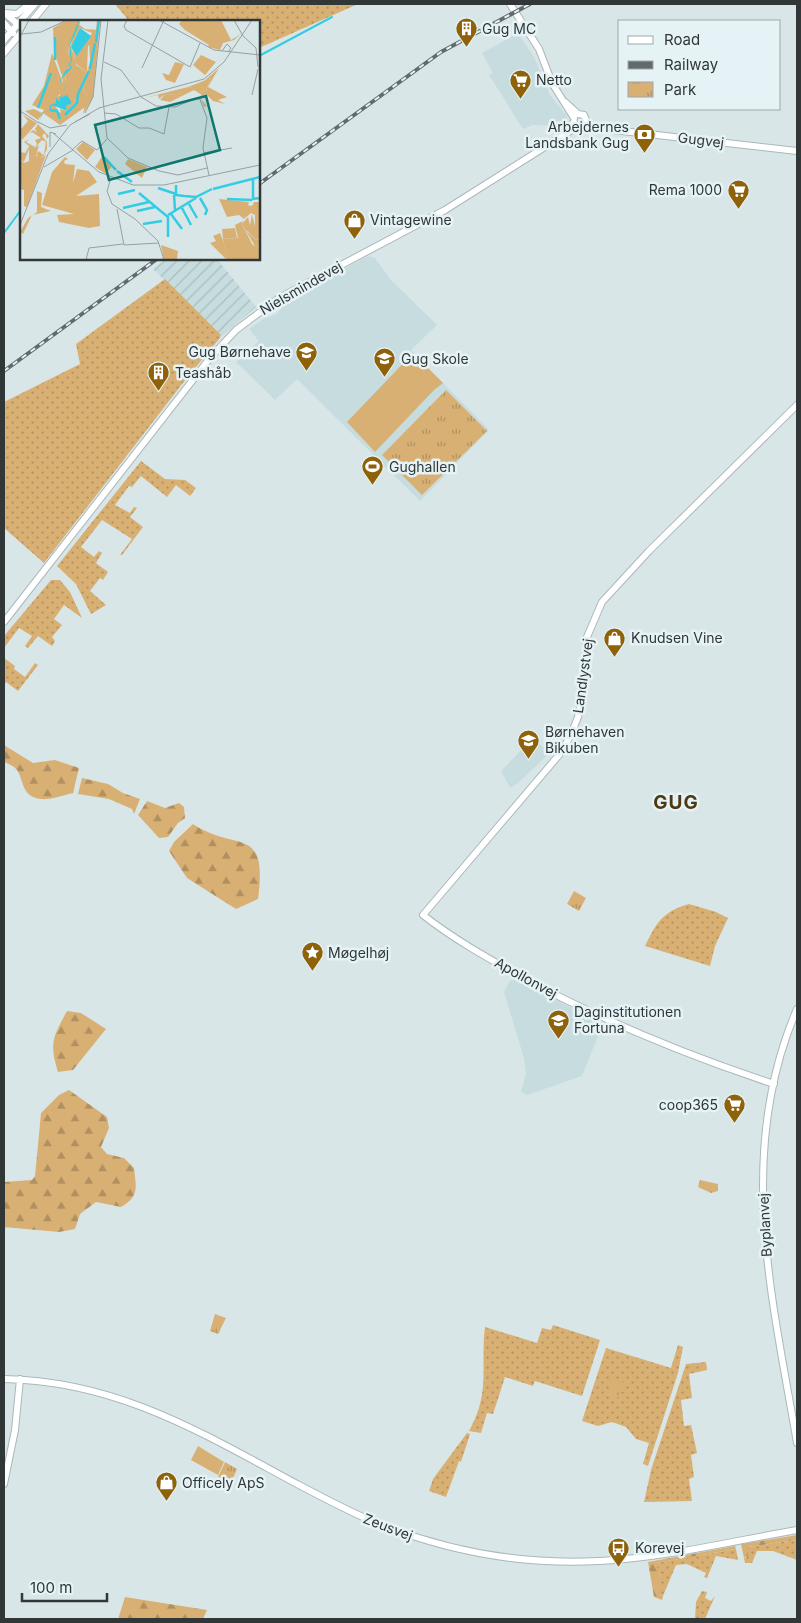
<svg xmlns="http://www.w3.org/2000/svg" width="801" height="1623" font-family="Inter,sans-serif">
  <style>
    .built { fill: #c6dcdf }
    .industrial { fill: url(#industrial-furrows) }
    .grass { fill: url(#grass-dots) }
    .forest { fill: url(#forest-firs) }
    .park { fill: url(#park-tufts) }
    .pitch { fill: #d9b074 }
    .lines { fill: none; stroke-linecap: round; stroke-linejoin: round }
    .stream { stroke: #34cce2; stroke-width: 2 }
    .secondary-casing { stroke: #abb8ba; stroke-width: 8 }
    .secondary { stroke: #fff; stroke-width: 6 }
    .rail-casing { stroke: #636a6c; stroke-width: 4 }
    .rail { stroke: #e6f3f6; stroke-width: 2; stroke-dasharray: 5.5; stroke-linecap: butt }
    .labels { text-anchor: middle; stroke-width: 5; stroke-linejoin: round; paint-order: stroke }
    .poi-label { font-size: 14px; fill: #313637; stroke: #e6f3f6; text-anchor: start }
    .street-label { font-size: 14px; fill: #313637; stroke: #e6f3f6 }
    .district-label { font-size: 19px; font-weight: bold; letter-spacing: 1px; fill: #4f3814; stroke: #e6f3f6 }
    .inset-river { fill: none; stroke: #34cce2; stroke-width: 2.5 }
    .inset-road { fill: none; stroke: #96a0a1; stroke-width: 1 }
    .view { fill: #0f766e; fill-opacity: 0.15; stroke: #0f766e; stroke-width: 2.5 }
    .inset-edge { fill: none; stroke: #313637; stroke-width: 2.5 }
  </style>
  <defs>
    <pattern id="industrial-furrows" width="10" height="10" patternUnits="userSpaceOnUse" patternTransform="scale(1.25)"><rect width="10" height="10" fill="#c6dcdf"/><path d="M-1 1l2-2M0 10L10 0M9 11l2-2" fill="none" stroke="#abbdc0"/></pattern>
    <pattern id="grass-dots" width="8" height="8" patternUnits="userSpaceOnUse" patternTransform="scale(1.25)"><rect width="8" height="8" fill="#d9b074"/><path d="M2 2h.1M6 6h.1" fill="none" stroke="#b19060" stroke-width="1.8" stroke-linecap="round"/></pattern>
    <pattern id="forest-firs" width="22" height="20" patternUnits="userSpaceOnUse" patternTransform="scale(1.25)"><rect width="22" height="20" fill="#d9b074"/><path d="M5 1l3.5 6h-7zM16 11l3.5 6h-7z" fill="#b19060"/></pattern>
    <pattern id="park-tufts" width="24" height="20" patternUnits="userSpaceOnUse" patternTransform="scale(1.25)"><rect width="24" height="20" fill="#d9b074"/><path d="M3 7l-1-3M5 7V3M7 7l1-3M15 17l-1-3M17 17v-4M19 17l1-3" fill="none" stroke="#b19060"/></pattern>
  </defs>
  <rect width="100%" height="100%" fill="#d9e6e8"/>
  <path class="built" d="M518,33L535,59L550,95L567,116L568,122L563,126L533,125L523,129L489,75L493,73L482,53Z
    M368,256L375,258L391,280L437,325L411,350L489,430L420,501L297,379L275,400L236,362L259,341L249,329L265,318L277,314L287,300Z
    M533,738L550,753L518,783L510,788L501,771Z
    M515,979L603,1024L582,1076L527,1095L521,1092L526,1074L524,1058L504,992L510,981Z"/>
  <path class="industrial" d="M166,259H217L256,307L222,336L153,269Z"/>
  <path class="grass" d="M115,4H358L259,48V21H129Z
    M165,279L221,335L220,338L186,379L44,563L4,528V402L80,364L76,344Z
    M141,461L165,479L185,480L196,488L190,496L176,485L167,497L141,476L132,487L129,486L115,505L130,513L134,507L137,508L130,517L143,527L122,555H120L132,539L102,520L81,547L94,557L99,551L102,553L96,563L108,572L103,580L100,578L90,591L106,605L91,614L76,584L57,566Z
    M51,580H60L70,592L82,618L64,605L54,619L62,625L52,637L55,641L52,646L38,636L28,648L25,646L32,636L19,628L4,648V636Z
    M4,658L15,666L14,669L25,677L35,663L38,665L18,691L6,682L4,685Z
    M689,904L716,912L728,918L715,946L710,966L645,946C657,922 662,912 689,904Z
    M553,1325L600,1340L582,1396L535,1381L533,1386L505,1377L493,1414L487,1413L481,1433L469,1431C491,1392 480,1368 485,1327L537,1343L542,1328L551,1330Z
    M678,1345L683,1347L678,1373L648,1466L643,1464L649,1443L636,1439L626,1427L612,1422L598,1426L582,1421L606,1348L671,1368Z
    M706,1362L707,1370L689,1374L692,1398L681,1400L684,1426L691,1425L697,1453L691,1455L694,1477L689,1479L692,1501L644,1502L651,1470L686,1364Z
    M467,1433L470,1434L461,1462L459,1461L446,1497L429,1491L433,1479Z
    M796,1540L797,1560L773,1551H757L752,1563H745L744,1558H746L748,1547Z
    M736,1549L738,1560L716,1556L707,1578L704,1577L706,1573L687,1564L676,1565L663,1596L660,1594V1576L655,1563Z
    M702,1591L707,1592L705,1598L711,1601L715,1596L705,1619H695L696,1602Z"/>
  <path class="forest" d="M4,745L33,763L55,760L79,768L73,793C64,795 51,800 41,799C21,797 24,780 17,770C14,766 9,764 4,762Z
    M82,778L108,784L123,793L140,799L134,814L132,809L109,799L78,794Z
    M147,801L165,808L179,803L184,807L185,818L178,823L168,837L159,838L138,815Z
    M193,824C236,853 268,823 258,899L236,909L187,878L169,851L174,842Z
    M67,1011L81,1013L106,1029L73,1070L58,1072C49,1043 53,1037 67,1011Z
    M69,1090L107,1117L109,1128L101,1147L107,1154L124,1158L134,1168C136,1187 140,1196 121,1207L96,1202L80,1214L75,1229L59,1232L4,1227V1182L32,1180L35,1176L41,1113L59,1095Z
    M797,1535V1543L796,1540L748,1547V1555L744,1558L741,1544Z
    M735,1546L736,1549L656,1563L660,1576V1594L663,1596L662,1600L654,1597L648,1562Z
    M125,1597L207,1610L203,1619H118Z"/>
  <path class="park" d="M446,390L487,431L422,495L382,455Z
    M574,891L586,898L579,911L567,904Z
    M700,1180L718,1184V1191L711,1193L698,1187Z
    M215,1314L226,1318L218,1334L210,1331Z
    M612,1380L626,1383L624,1392L620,1391L617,1399L608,1396Z
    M225,1462L237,1469L231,1483L218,1477Z"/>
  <path class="pitch" d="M413,353L443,383L434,390L375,452L347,422Z
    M198,1446L224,1462L218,1475L191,1460Z"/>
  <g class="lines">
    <path class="stream" d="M259,56L332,17
      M4,233L21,210"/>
    <defs>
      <path id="secondary" d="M510,4L539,49L552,83L574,118
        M4,13L17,14L29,4
        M7,15L21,27
        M32,21L46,4
        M4,23L13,33
        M4,40L35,4
        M4,53L21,33
        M565,102L578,114L584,115L586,120
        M564,133L574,122
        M4,622L210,358L236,330L279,298L445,210L578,126L797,151
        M797,1009C735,1153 772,1296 797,1443
        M774,1084C689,1056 608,1023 529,981C493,961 456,941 423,915L559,755L570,737L578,717L583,695L587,637L602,602L649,551L797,405
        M4,1379C118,1381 202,1433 299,1485C326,1499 353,1514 382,1525C451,1552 525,1565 599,1561C665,1558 732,1541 797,1530
        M4,1484L15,1430L20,1379"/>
    </defs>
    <use href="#secondary" class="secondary-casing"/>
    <use href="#secondary" class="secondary"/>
    <defs>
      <path id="rail" d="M259,184L441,52L530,4
        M4,371L157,259"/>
    </defs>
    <use href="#rail" class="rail-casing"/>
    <use href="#rail" class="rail"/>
  </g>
  <defs>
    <symbol id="building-pin" viewBox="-11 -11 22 30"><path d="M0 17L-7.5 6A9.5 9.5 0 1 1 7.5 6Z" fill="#8f620a" stroke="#e6f3f6"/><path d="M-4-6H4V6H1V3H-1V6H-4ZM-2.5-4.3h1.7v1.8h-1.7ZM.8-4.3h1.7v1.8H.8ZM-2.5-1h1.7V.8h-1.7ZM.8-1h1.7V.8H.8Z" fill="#fff"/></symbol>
    <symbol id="supermarket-pin" viewBox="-11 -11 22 30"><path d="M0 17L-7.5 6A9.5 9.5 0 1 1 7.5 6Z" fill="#8f620a" stroke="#e6f3f6"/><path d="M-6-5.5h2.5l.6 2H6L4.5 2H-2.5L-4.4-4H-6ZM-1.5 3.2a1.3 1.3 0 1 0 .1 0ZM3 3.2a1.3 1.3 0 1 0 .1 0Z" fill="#fff"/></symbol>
    <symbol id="bank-pin" viewBox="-11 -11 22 30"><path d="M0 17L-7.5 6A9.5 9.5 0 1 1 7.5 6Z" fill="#8f620a" stroke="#e6f3f6"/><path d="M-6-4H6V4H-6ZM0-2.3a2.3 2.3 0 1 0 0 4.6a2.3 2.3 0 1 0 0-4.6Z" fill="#fff"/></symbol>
    <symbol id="shop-pin" viewBox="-11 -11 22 30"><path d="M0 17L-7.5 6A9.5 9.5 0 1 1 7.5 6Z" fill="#8f620a" stroke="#e6f3f6"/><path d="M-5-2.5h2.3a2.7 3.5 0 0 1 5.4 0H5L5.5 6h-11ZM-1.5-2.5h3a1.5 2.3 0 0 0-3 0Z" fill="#fff"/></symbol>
    <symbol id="school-pin" viewBox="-11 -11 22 30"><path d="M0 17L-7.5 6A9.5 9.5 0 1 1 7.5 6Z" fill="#8f620a" stroke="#e6f3f6"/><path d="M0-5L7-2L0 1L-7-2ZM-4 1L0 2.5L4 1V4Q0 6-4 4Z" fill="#fff"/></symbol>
    <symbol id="stadium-pin" viewBox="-11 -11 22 30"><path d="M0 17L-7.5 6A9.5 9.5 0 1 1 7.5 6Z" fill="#8f620a" stroke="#e6f3f6"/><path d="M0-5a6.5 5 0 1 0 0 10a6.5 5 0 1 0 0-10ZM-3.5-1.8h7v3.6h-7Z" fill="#fff"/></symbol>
    <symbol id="sight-pin" viewBox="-11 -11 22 30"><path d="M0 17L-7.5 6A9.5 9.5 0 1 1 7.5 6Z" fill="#8f620a" stroke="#e6f3f6"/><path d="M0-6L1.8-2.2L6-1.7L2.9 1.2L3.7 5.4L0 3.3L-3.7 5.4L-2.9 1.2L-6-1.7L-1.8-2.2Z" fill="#fff"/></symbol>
    <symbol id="bus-pin" viewBox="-11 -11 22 30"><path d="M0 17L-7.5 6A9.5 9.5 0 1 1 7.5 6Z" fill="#8f620a" stroke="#e6f3f6"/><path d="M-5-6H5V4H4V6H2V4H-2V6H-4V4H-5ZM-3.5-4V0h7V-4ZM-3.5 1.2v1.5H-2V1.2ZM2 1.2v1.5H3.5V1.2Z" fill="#fff"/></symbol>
  </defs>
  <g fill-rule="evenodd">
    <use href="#building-pin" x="454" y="16" width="25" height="34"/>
    <use href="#supermarket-pin" x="508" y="68" width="25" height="34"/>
    <use href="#bank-pin" x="632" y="122" width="25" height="34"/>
    <use href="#supermarket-pin" x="726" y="178" width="25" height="34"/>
    <use href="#shop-pin" x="342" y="208" width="25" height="34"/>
    <use href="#school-pin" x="294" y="340" width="25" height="34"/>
    <use href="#school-pin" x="372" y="346" width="25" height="34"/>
    <use href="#building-pin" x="146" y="360" width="25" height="34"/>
    <use href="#stadium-pin" x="360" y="454" width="25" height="34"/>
    <use href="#shop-pin" x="602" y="626" width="25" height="34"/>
    <use href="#school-pin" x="516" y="728" width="25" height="34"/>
    <use href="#sight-pin" x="300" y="940" width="25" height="34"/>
    <use href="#school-pin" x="546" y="1008" width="25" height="34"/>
    <use href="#supermarket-pin" x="722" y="1092" width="25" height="34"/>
    <use href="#shop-pin" x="154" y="1470" width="25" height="34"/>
    <use href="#bus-pin" x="606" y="1536" width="25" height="34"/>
  </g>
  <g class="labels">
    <g class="poi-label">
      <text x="482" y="34">Gug MC</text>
      <text x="536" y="85">Netto</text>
      <text x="629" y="132" text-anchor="end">Arbejdernes<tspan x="629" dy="16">Landsbank Gug</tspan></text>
      <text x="722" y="195" text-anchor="end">Rema 1000</text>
      <text x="370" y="225">Vintagewine</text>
      <text x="291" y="357" text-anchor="end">Gug Børnehave</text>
      <text x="401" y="364">Gug Skole</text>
      <text x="175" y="378">Teashåb</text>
      <text x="389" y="472">Gughallen</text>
      <text x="631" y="643">Knudsen Vine</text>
      <text x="545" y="737">Børnehaven<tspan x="545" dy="16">Bikuben</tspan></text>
      <text x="328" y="958">Møgelhøj</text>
      <text x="574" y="1017">Daginstitutionen<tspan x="574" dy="16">Fortuna</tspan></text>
      <text x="718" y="1110" text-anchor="end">coop365</text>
      <text x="182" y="1488">Officely ApS</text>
      <text x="635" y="1553">Korevej</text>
    </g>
    <g class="street-label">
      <text transform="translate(701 140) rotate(7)" y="5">Gugvej</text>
      <text transform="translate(301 288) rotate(-30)" y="5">Nielsmindevej</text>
      <text transform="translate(583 676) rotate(-82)" y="5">Landlystvej</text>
      <text transform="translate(526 978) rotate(29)" y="5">Apollonvej</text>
      <text transform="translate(765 1225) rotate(-93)" y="5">Byplanvej</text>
      <text transform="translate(388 1527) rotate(21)" y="5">Zeusvej</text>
    </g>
    <g class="district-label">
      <text x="676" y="809">GUG</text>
    </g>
  </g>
  <g transform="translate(20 20)">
    <rect width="240" height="240" fill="#d9e6e8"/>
    <path d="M57,3L65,9L78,10L63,70L67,73L65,87L40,105L23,93L18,100L5,91L14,89L22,93L24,90L12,85L24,66L32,33L44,66L34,84L39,92L45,94L56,82L45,63L46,55L42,56ZM60,8L72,13L55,39L51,27ZM69,21L70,41L67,52L56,45ZM155,42L164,44L155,63L146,60L142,53L149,55ZM191,58L186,71L177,70L183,72L182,75L174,70L150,82L140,80L145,74L157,75L167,69H175L168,67ZM3,95L17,103L2,120L0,110L8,101ZM10,125L15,128L19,125L16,136L19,137L16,134L19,131L22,134L20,138L26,135L7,187L4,186V170L0,169V150L1,140L4,143L9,141V129L4,142L0,139V132L5,133ZM83,135L92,146L86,154L75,147ZM108,139L127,147L122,158L105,144ZM234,182H240V219L236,220L227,210L235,206V195L231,193L224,199L227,185L232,186ZM223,201L222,204L232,224L240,230V240H207L203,219L218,218L215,205ZM141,225L158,231L157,239L144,240Z" fill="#d9b074" fill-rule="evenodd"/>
    <path d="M47,0H60V3L49,25L48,42L42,56L34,32L33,8ZM77,0H80L73,78L63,94L67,73L63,70L78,11L68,7L76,10ZM199,48L188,67L207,77L198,80L205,84L193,81L186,74L180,78L187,86L184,87L180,77L183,72L168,69L157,75L145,74L139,79L138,75L124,78L168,67L186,71L191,58L184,61ZM18,104L29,116L27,119L25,113L22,116L27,122V129L24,135L20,138L16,136L24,134L26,122L22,120L15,128L9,126L4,122L9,119L6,122L15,127L17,124L15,120L21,118L12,112L8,114L13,110L17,112L15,109ZM45,137L48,139L44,141L45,144L55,145L53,163L57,149L69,151L77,162L56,176L79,174L80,206L69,208L39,202L37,195L54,194L22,185L32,152ZM17,171L22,173L21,187L31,191L12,195L3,214L0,212L8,198L17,192ZM199,179L229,182L224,199L219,195L207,197ZM232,194L235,206L227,211L236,220L240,219L238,231L222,204L228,197L230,205ZM215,208L217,218L203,219L202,209ZM200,213L204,223L207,240L190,223L196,221L193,216Z" fill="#d9b074"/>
    <path d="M76,12L75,21L68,26L67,52L57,45L52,28L58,35ZM51,34L52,41L49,44L53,46L51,50H47L45,60L56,82L45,94H41L40,89L47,91L45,86L52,83L43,77L39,79L41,83L34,84L35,78L40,76L39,67L44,66L42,58L47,50L52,48L49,44Z" fill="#d9b074"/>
    <path d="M162,0H201L211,20L221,14L214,20L203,23L200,30L188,27L189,25L165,10L159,4ZM181,35L196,42L185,55L173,45Z" fill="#d9b074"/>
    <path d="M63,122L75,130L67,140L56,129Z" fill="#d9b074"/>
    <path d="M59,0L58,7L50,25L52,41L49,44L51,46L52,48L41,59V62L44,64L45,67L43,75L42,76L36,78L40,82L39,78L47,75L52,83L46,86L47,91L32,85L30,90L28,91L24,92L19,101L23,92L29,91L30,85L36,83V78L43,75L45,66L41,62L40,60L46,50L51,48L48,44L51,41L49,25ZM60,8L71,16L57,36L51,27Z" fill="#34cce2"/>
    <path class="inset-river" d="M35,17V40M76,22L79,0M70,49L75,23M18,88L31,53M30,90L37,91L40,99M45,95L57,83L58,74L69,51M84,137L96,150M97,151L112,162M233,159V179L240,178M156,165V175L164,176L176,177L192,169M138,168L156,174M193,169L240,157M119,173L148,197V217M98,174L115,170M154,175L155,190M180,178L187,190L185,195M207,179L232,180M169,184L177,198M103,188L129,182M162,188L171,205M117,191L135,187M151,194L162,209M148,195L176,178M123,204L142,201"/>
    <path class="inset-road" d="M88,0L81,59L87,118L108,138L139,151L158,155L187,148M107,0L104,6L106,10L170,47L180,23M139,0L194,30L240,35M214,0L223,16L236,28L238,47M2,14L21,12L47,0M0,17L9,0M202,31L207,24L211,28L208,32M84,42L101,50L121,77L136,86L155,87L179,77L187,98L183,128L189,155M122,48L144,0M232,75L238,49M0,91L19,103M65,93L73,77L81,0M84,93L96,94L119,108H129L144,114L149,87M18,102L30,108L47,105M55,102L70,94M33,113L79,152L113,165H144L240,145M30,127V112L36,114M53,129L62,121L77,130L87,119M183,133L212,128M24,147L53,130M91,158L87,171L92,184L115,199L138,221L144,240M97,189L104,225L139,223M0,205L28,134L50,105L79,88L184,59L204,42L232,0M66,240L69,228L103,224"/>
    <path class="view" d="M186,76L200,130L89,160L75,105Z"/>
    <rect width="240" height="240" class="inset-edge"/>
  </g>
  <rect width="801" height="1623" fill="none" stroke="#313637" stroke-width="10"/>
  <rect x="618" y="20" width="162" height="90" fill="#e6f3f6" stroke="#9ea7aa"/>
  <rect x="628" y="36" width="25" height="8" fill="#ffffff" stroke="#9ea7aa"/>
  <text x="664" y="45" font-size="15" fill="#313637">Road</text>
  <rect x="628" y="61" width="25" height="8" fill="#636a6c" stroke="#9ea7aa"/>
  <text x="664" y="70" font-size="15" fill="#313637">Railway</text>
  <rect x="628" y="82" width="25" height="15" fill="url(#park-tufts)" stroke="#9ea7aa"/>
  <text x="664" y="95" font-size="15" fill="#313637">Park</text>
  <path d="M22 1593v8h85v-8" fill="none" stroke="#313637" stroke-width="2.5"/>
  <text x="30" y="1593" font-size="15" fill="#313637" stroke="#e6f3f6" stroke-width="4" paint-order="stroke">100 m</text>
</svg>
